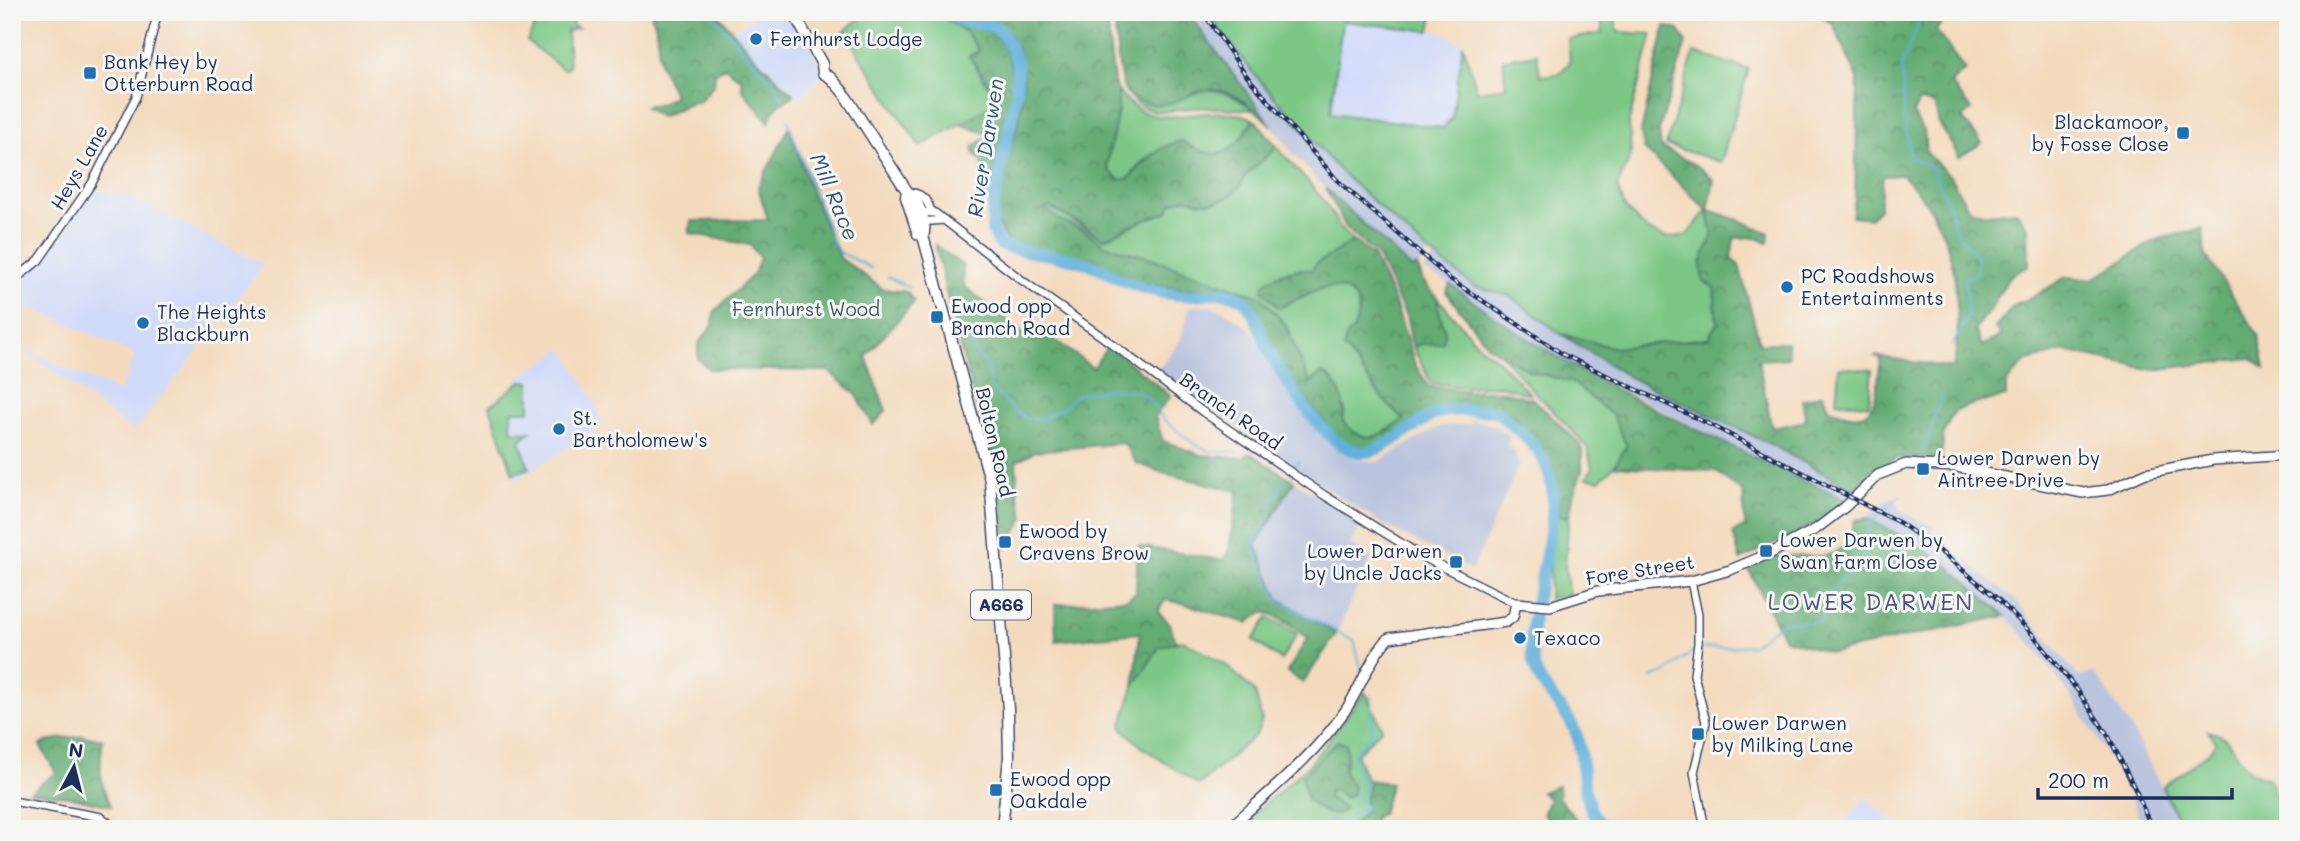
<svg xmlns="http://www.w3.org/2000/svg" width="2300" height="841" font-family="Mali,sans-serif">
  <style>
    .built { fill: #d0daf9 }
    .industrial { fill: #bac4de }
    .green { fill: #7bc786; stroke: #4b7b72; stroke-width: 2 }
    .forest { fill: url(#forest-crowns); stroke: #406e68; stroke-width: 2 }
    .lines { fill: none; stroke-linecap: round; stroke-linejoin: round }
    .stream { stroke: #61b0db; stroke-width: 2 }
    .river { stroke: #61b0db; stroke-width: 12 }
    .minor-casing { stroke: #3c496c; stroke-width: 10 }
    .major-casing { stroke: #3c496c; stroke-width: 12 }
    .highway-casing { stroke: #3c496c; stroke-width: 13 }
    .minor { stroke: #fff; stroke-width: 7 }
    .major { stroke: #fff; stroke-width: 9 }
    .highway { stroke: #fff; stroke-width: 10 }
    .rail-casing { stroke: #1b2f5e; stroke-width: 4.5 }
    .rail { stroke: #f6f6f2; stroke-width: 2; stroke-dasharray: 5; stroke-linecap: butt }
    .poi-dot { fill: #1f6fb2; stroke: #f6f6f2; stroke-width: 2.5 }
    .labels { text-anchor: middle; stroke-width: 6; stroke-linejoin: round; paint-order: stroke }
    .shield { fill: #f6f6f2; stroke: #5d6b8a; stroke-width: 2 }
    .shield-label { font-size: 18px; font-weight: bold; fill: #1b2f5e }
    .poi-label { font-size: 19px; fill: #1b2f5e; stroke: #f6f6f2; text-anchor: start }
    .street-label { font-size: 19px; fill: #1b2f5e; stroke: #f6f6f2 }
    .park-label { font-size: 19px; fill: #385d6a; stroke: #f6f6f2 }
    .water-label { font-size: 21px; font-style: italic; fill: #305684; stroke: #f6f6f2 }
    .quarter-label { font-size: 23px; letter-spacing: 2px; fill: #505585; stroke: #f6f6f2 }
  </style>
  <defs>
    <pattern id="forest-crowns" width="20" height="18" patternUnits="userSpaceOnUse" patternTransform="scale(1.75)"><rect width="20" height="18" fill="#64ac73"/><path d="M2 6a3 3 0 1 1 6 0M12 15a3 3 0 1 1 6 0" fill="none" stroke="#528c62"/></pattern>
  </defs>
  <rect width="100%" height="100%" fill="#f6f6f2"/>
  <filter id="ink" filterUnits="userSpaceOnUse"><feTurbulence type="fractalNoise" baseFrequency=".0143" numOctaves="2"/><feDisplacementMap in="SourceGraphic" scale="14" xChannelSelector="R" yChannelSelector="G"/><feConvolveMatrix kernelMatrix="1 2 1 2 8 2 1 2 1" color-interpolation-filters="sRGB"/></filter>
  <filter id="wash" filterUnits="userSpaceOnUse"><feTurbulence type="fractalNoise" baseFrequency=".00686" numOctaves="4" result="noise"/><feDisplacementMap in="SourceGraphic" scale="28" xChannelSelector="R" yChannelSelector="G"/><feGaussianBlur stdDeviation="1.57" result="paint"/><feColorMatrix in="noise" values="0 0 0 0 0 0 0 0 0 0 0 0 0 0 0 0 0 1.4 0 .05"/><feComposite in="paint" operator="in"/></filter>
  <g filter="url(#wash)">
    <rect width="100%" height="100%" fill="#f4dabd"/>
    <path class="built" d="M762,12H793L823,73L799,98L752,54L732,31Z
      M1342,21L1442,32L1463,44L1452,118L1443,128L1331,114Z
      M94,189L130,197L264,265L134,432L23,349L119,392L135,354L29,306L15,343L12,341V287L49,254Z
      M563,348L589,392L599,413L602,426L517,479L511,471L489,405L520,382L519,378Z
      M1865,797L1895,822L1901,829H1839Z"/>
    <path class="industrial" d="M1187,12H1214L1431,250L1421,263L1413,269L1319,182L1292,152Z
      M1439,250L1509,296L1561,334L1854,490L1842,502L1556,356L1487,313L1450,284L1424,270Z
      M1190,306H1211L1226,312L1249,328L1274,371L1314,428L1354,459L1377,462L1440,426L1470,424L1472,420L1492,425L1510,436L1507,447L1514,451L1519,465L1472,570L1388,527L1341,498L1157,371L1180,341Z
      M1294,481L1361,525L1350,544L1371,557L1336,634L1279,599L1256,545Z
      M1891,497L1904,512L1927,524L1936,525L1931,533L2014,599L2079,677L2094,672L2131,728L2183,829H2142L2130,793L2112,763L2069,693L2032,645L2005,616L1941,560L1909,540L1867,518L1875,505L1878,506Z"/>
    <path class="green" d="M873,12H935L967,33L979,51L969,56L998,102L920,147L844,32L857,20Z
      M1206,12H1434L1430,31L1342,21L1331,113L1443,128L1452,118L1463,44L1477,91L1506,87L1503,59L1537,54L1540,76L1559,74L1570,62L1568,39L1603,33L1601,18L1614,16L1618,32L1652,34L1629,121L1631,156L1617,186L1625,208L1647,230L1666,238L1687,235L1707,210L1713,234L1701,264L1703,281L1714,287L1717,323L1709,338L1615,348L1561,334L1510,296L1474,286L1425,249L1338,169L1255,75Z
      M537,21H572L573,26L578,28L567,31L569,66L564,70L527,41Z
      M1694,53L1749,69L1721,162L1666,145Z
      M1202,90C1224,89 1237,98 1255,110C1231,109 1206,106 1182,109C1171,110 1161,114 1150,110C1140,107 1134,101 1127,94C1162,112 1169,102 1202,90Z
      M1118,91C1152,133 1180,110 1226,113C1236,114 1245,114 1253,119C1234,156 1218,164 1182,141L1152,154L1142,162L1128,179L1119,180L1109,171L1107,164L1118,110Z
      M1277,147L1322,198L1345,234L1353,241L1316,264L1312,271L1299,269L1281,273L1300,299C1324,287 1338,279 1359,301C1360,319 1353,333 1344,348C1365,371 1378,400 1404,419C1380,435 1367,449 1343,422L1345,408L1316,380L1310,383L1285,324L1260,296L1233,288L1151,258L1104,245L1083,230L1059,220L1044,207H1050L1103,239L1144,220L1167,212L1173,202L1186,198C1204,204 1224,205 1238,188C1242,184 1243,178 1247,174C1257,165 1267,156 1277,147Z
      M1439,300L1480,347L1497,359L1530,394L1500,386L1464,387L1431,383L1413,347L1419,343H1424Z
      M1500,353L1530,371L1574,383L1613,416L1627,446L1614,466L1600,480L1587,478L1592,468L1587,446L1527,384Z
      M1839,367L1872,370L1869,405L1836,401Z
      M521,381L530,382V411H512L511,431L530,432L520,440L529,468L513,474L490,406Z
      M1558,516L1569,517L1565,566L1569,594L1549,599L1550,557Z
      M1268,617L1297,634L1281,660L1253,640Z
      M1183,640L1226,665L1255,692L1262,720L1256,735L1199,785L1143,748L1121,727L1134,686L1159,647Z
      M1365,692L1382,728L1356,755L1367,780L1391,783L1382,813L1375,817L1371,829H1254L1245,822L1310,764Z
      M2208,731C2232,736 2230,749 2244,765C2250,773 2260,776 2269,779L2279,801L2286,797L2285,794H2288V829H2183L2162,787L2208,753L2216,743Z"/>
    <path class="forest" d="M650,12H716L752,54L794,95C781,103 771,108 769,122L742,90V80L725,67L715,74L714,84L700,101L690,103L661,117L645,107L649,105H658L674,95L660,64L656,26Z
      M935,12C945,12 950,20 959,23C970,27 980,26 990,32C1036,63 999,154 987,196L982,162L973,153L974,146L988,137L987,134L960,124L998,102L986,79L969,56L979,51L967,33Z
      M954,12H1107L1109,41L1114,83L1118,91V109L1107,164L1109,171L1119,180L1128,179C1145,162 1157,146 1182,141C1218,164 1234,156 1253,119L1256,121L1277,147C1267,156 1257,165 1247,174C1243,179 1242,184 1238,189C1223,205 1204,204 1185,198L1173,202L1167,212L1144,220L1103,239L1085,226L1050,207L1045,208L1059,220L1083,230L1104,245L1151,258L1233,288L1260,296L1285,324L1310,383L1322,373C1342,383 1345,403 1343,422C1366,448 1380,436 1404,419C1378,399 1365,371 1344,348C1344,339 1347,334 1354,330C1358,314 1364,300 1347,291C1326,279 1299,299 1279,308L1263,291V285C1277,272 1293,269 1312,270L1316,264L1353,241L1373,256L1394,300L1415,364L1428,386L1467,391H1501L1533,399L1580,444L1582,450V472L1574,492L1569,517L1558,516C1559,461 1536,443 1497,410H1438L1388,441L1366,449H1357L1347,445L1335,435L1285,374L1259,320L1249,304L1239,296L1227,291L1175,288L1138,282L1093,260L1008,243C1004,236 998,227 996,219C994,209 1000,192 1002,182C1013,136 1043,68 1004,29C990,16 964,20 954,12Z
      M1114,12H1187L1272,126C1257,112 1239,93 1218,90C1197,86 1181,103 1161,105C1151,106 1132,100 1126,92C1118,81 1115,29 1114,12Z
      M1814,12H1952L1936,30L1965,70L1951,83L1972,110L1962,118L1982,143L1959,157L1939,123L1934,104L1919,101L1913,113L1924,133L1926,152L1950,176L1969,210L1988,214L2016,211L2028,227L2029,265L2009,277L1991,309L1974,330L1982,346L2001,336L1995,328L2015,304L2031,298L2066,277L2093,279L2156,240L2203,228L2205,254L2258,335L2265,369L2252,358L2153,370L2064,351L2025,362L2006,383V397L1976,403L1954,412L1944,432L1941,458H1896L1872,472L1854,490L1772,445L1631,378L1561,334L1615,348L1708,338L1717,323L1714,287L1703,281L1701,264L1713,234L1707,210L1644,149L1641,132L1665,26L1679,30L1686,42L1659,131L1661,147L1699,167L1714,180L1708,210L1739,220L1769,233L1768,243L1754,237L1734,238L1731,259L1739,265L1760,344L1787,342L1789,358L1758,360L1772,428L1806,421L1802,400L1823,394L1828,408C1879,431 1875,398 1881,358L1874,356L1953,368C1958,347 1958,330 1957,308C1955,252 1942,216 1903,175L1883,176L1879,209L1870,218L1852,216L1855,197L1858,79L1833,24Z
      M789,128L812,194L840,258L883,289L907,292L914,302L866,356L886,411L873,425L856,394L828,371L709,369L698,359V344L713,325L714,312L754,274L760,258L750,245L689,233L691,221L768,220L758,187Z
      M1325,188L1412,269L1417,266L1423,281L1439,300L1437,303L1445,332L1443,342C1432,346 1422,341 1413,347L1406,316L1377,255L1347,229Z
      M935,245L962,265L964,286L1035,342L1047,334L1093,368L1108,346L1171,396L1155,416L1163,441L1201,455L1243,458L1250,453L1294,481L1256,545L1279,599L1336,634L1303,683L1287,672L1308,638L1274,615L1263,612L1248,623C1219,617 1193,603 1165,600L1158,612L1169,622L1176,642L1159,647L1134,686L1140,633L1056,641L1055,605L1127,599L1136,592L1138,546L1221,560L1228,555L1238,491L1163,473L1136,463L1124,443L1036,451L1016,461L1018,495L1024,517L1007,548L997,479L954,325Z
      M1450,284C1566,375 1712,437 1845,499L1824,520L1740,560L1733,533L1745,526L1743,492L1715,471L1614,466L1627,446L1613,416L1574,383L1530,371L1488,346L1446,292Z
      M1867,518L1909,540L1941,560L2005,616L1832,653L1784,639L1748,568C1758,564 1770,557 1780,556C1819,553 1842,569 1855,520Z
      M83,736L103,740C99,764 99,785 111,806L67,796L30,792L56,773L40,745C54,737 67,739 83,736Z
      M1337,741L1346,744L1347,758L1344,773L1352,784L1353,793L1345,798L1336,791H1329L1328,797L1345,809C1331,822 1320,809 1307,800L1302,777Z
      M1370,781L1391,783L1382,813L1375,817L1371,829H1348L1366,811L1365,800Z
      M1558,786L1559,799L1585,829H1561L1543,815L1549,799L1541,792Z"/>
    <g class="lines">
      <path class="stream" d="M710,12L775,86L783,99
        M1923,12L1902,65L1904,119L1911,157L1932,168L1949,206L1956,232L1977,256L1976,274L1965,278L1968,317L1952,346
        M788,121L833,242L839,252L871,268
        M888,277L909,288
        M955,323L967,337L978,356L987,365L991,387L1014,411L1027,418L1042,419L1063,408L1078,394L1111,389L1138,391L1148,398L1165,421L1196,445L1210,451L1238,452
        M1314,432L1319,423
        M1923,450L1943,394
        M1295,466L1298,461
        M1286,478L1272,501L1270,515L1254,546L1278,601L1354,641L1362,672
        M1531,643L1541,648
        M1699,649L1752,645L1783,622H1821L1834,587L1864,558L1868,525L1901,495
        M1651,678L1665,673L1694,651
        M1328,829V823L1331,820L1344,825L1351,814L1365,809L1366,806L1358,799L1365,788L1366,783L1360,776L1353,756L1372,732V701L1370,696"/>
      <path class="river" d="M947,12L958,20L985,24L999,29L1010,46L1017,63V92L993,206L992,230L1000,245C1030,255 1064,254 1094,266C1103,269 1112,276 1122,280C1140,289 1158,293 1178,295C1198,298 1228,285 1245,302C1256,313 1260,331 1266,345C1280,374 1325,446 1358,452C1383,456 1415,421 1438,413C1451,408 1482,411 1496,411C1513,426 1533,441 1544,461C1571,514 1526,597 1532,656C1535,688 1570,709 1578,739C1586,770 1579,805 1605,829"/>
    </g>
  </g>
  <g filter="url(#ink)">
    <g class="lines">
      <defs>
        <path id="minor" d="M908,192C921,193 927,199 931,211
          M917,212L935,213L1023,281L1104,338L1203,412L1324,495L1425,558L1516,603
          M920,222L944,220
          M12,282L39,260L92,183L136,97L158,12
          M1691,581L1698,615V643L1694,675L1706,722L1694,772L1705,829
          M12,801L101,817L117,829"/>
        <path id="major" d="M1228,829C1269,792 1313,757 1345,711C1360,689 1371,656 1389,638L1506,622L1513,617L1516,603L1550,606L1598,591L1691,581L1730,570L1773,552L1816,529L1845,507L1878,475L1906,464L1957,467L2083,493L2108,490L2146,473L2213,460L2288,455"/>
        <path id="highway" d="M793,12L822,64L823,73L831,78L843,92L907,191C918,200 928,222 923,236L990,480L1008,709L1009,757L1002,829
          M907,191L906,197L918,234L923,236"/>
      </defs>
      <use href="#minor" class="minor-casing"/>
      <use href="#major" class="major-casing"/>
      <use href="#highway" class="highway-casing"/>
      <use href="#minor" class="minor"/>
      <use href="#major" class="major"/>
      <use href="#highway" class="highway"/>
      <defs>
        <path id="rail" d="M1203,12L1245,74L1338,181L1450,279L1564,355L1713,426L1900,523L1936,548L1999,600L2034,636L2078,691L2109,737L2137,793L2152,829"/>
      </defs>
      <use href="#rail" class="rail-casing"/>
      <use href="#rail" class="rail"/>
    </g>
  </g>
  <g class="poi-dot">
    <circle cx="756" cy="39" r="7"/>
    <rect x="83" y="66" width="14" height="14" rx="3.5"/>
    <rect x="2176" y="126" width="14" height="14" rx="3.5"/>
    <circle cx="1787" cy="287" r="7"/>
    <rect x="930" y="310" width="14" height="14" rx="3.5"/>
    <circle cx="143" cy="323" r="7"/>
    <circle cx="559" cy="429" r="7"/>
    <rect x="1916" y="462" width="14" height="14" rx="3.5"/>
    <rect x="998" y="535" width="14" height="14" rx="3.5"/>
    <rect x="1759" y="544" width="14" height="14" rx="3.5"/>
    <rect x="1449" y="555" width="14" height="14" rx="3.5"/>
    <circle cx="1520" cy="638" r="7"/>
    <rect x="1691" y="727" width="14" height="14" rx="3.5"/>
    <rect x="989" y="783" width="14" height="14" rx="3.5"/>
  </g>
  <g class="labels">
    <rect class="shield" x="971" y="590.5" width="60" height="29" rx="5"/>
    <g class="shield-label">
      <text x="1001" y="611">A666</text>
    </g>
    <g class="poi-label">
      <text x="770" y="46">Fernhurst Lodge</text>
      <text x="104" y="69">Bank Hey by<tspan x="104" dy="22">Otterburn Road</tspan></text>
      <text x="2169" y="129" text-anchor="end">Blackamoor,<tspan x="2169" dy="22">by Fosse Close</tspan></text>
      <text x="1801" y="283">PC Roadshows<tspan x="1801" dy="22">Entertainments</tspan></text>
      <text x="951" y="313">Ewood opp<tspan x="951" dy="22">Branch Road</tspan></text>
      <text x="157" y="319">The Heights<tspan x="157" dy="22">Blackburn</tspan></text>
      <text x="573" y="425">St.<tspan x="573" dy="22">Bartholomew's</tspan></text>
      <text x="1937" y="465">Lower Darwen by<tspan x="1937" dy="22">Aintree Drive</tspan></text>
      <text x="1019" y="538">Ewood by<tspan x="1019" dy="22">Cravens Brow</tspan></text>
      <text x="1780" y="547">Lower Darwen by<tspan x="1780" dy="22">Swan Farm Close</tspan></text>
      <text x="1442" y="558" text-anchor="end">Lower Darwen<tspan x="1442" dy="22">by Uncle Jacks</tspan></text>
      <text x="1534" y="645">Texaco</text>
      <text x="1712" y="730">Lower Darwen<tspan x="1712" dy="22">by Milking Lane</tspan></text>
      <text x="1010" y="786">Ewood opp<tspan x="1010" dy="22">Oakdale</tspan></text>
    </g>
    <g class="street-label">
      <text transform="translate(79 167) rotate(-60)" y="7">Heys Lane</text>
      <text transform="translate(1231 411) rotate(35)" y="7">Branch Road</text>
      <text transform="translate(995 442) rotate(77)" y="7">Bolton Road</text>
      <text transform="translate(1640 570) rotate(-9)" y="7">Fore Street</text>
    </g>
    <g class="park-label">
      <text x="806" y="316">Fernhurst Wood</text>
    </g>
    <g class="water-label">
      <text transform="translate(986 148) rotate(-81)" y="7">River Darwen</text>
      <text transform="translate(834 197) rotate(67)" y="7">Mill Race</text>
    </g>
    <g class="quarter-label">
      <text x="1871" y="610">LOWER DARWEN</text>
    </g>
  </g>
  <rect width="2300" height="841" fill="none" stroke="#f6f6f2" stroke-width="42"/>
  <g transform="translate(74 767) rotate(7)" stroke="#f6f6f2" stroke-width="5" paint-order="stroke">
  <path d="M0-5L12 26L0 18L-12 26Z" fill="#1b2f5e"/>
  <text y="-10" font-size="19" font-weight="bold" text-anchor="middle" fill="#1b2f5e">N</text>
  </g>
  <path d="M2038 788v10h194v-10" fill="none" stroke="#1b2f5e" stroke-width="3.5"/>
  <text x="2048" y="788" font-size="21" fill="#1b2f5e" stroke="#f6f6f2" stroke-width="5" paint-order="stroke">200 m</text>
</svg>
